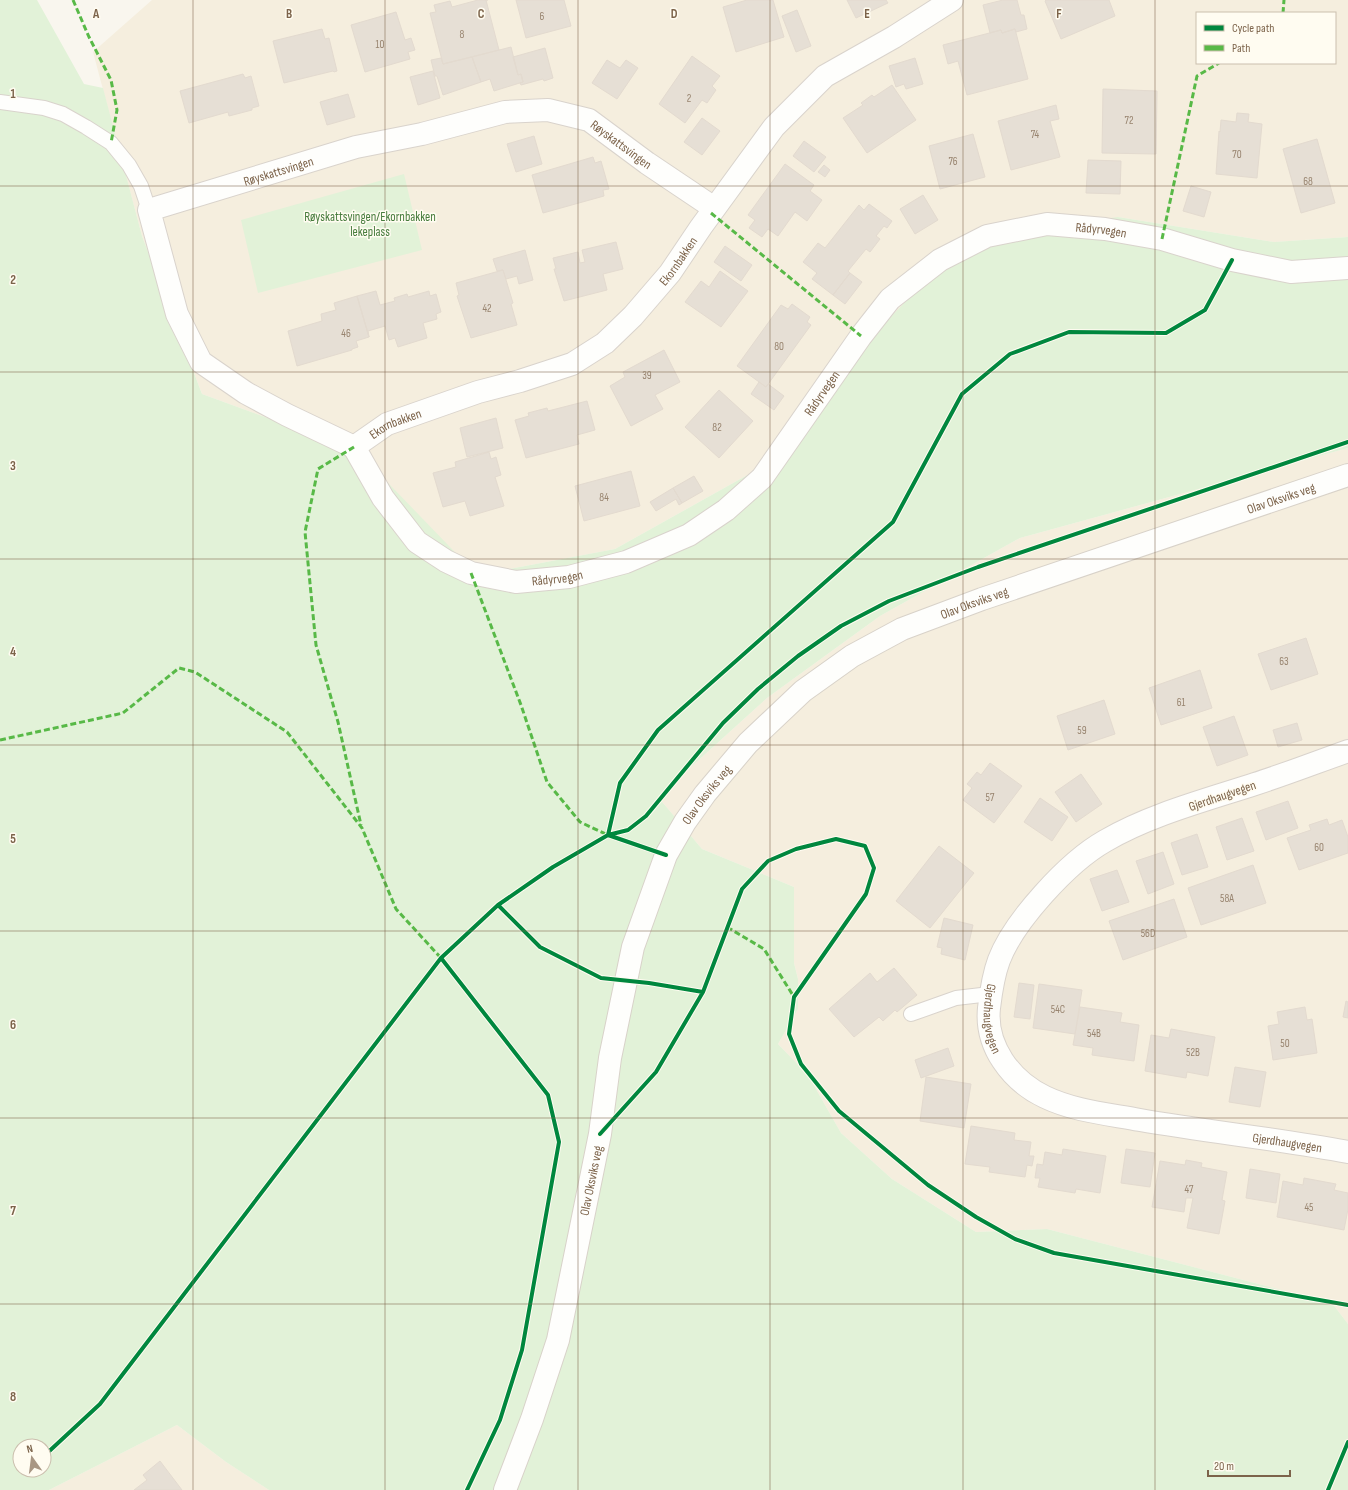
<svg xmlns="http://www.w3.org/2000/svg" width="1348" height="1490" font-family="'Sofia Sans Condensed',sans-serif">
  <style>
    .residential { fill: #f5eede; fill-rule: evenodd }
    .green { fill: #e2f2d8; fill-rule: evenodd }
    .building { fill: #e6dfd5; stroke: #e3dacf }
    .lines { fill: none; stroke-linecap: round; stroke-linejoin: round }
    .lane-casing { stroke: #d9d3cc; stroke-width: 16 }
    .street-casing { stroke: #d9d3cc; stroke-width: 24 }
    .secondary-casing { stroke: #d8d2c9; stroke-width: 24 }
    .lane { stroke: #fefefc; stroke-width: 14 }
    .street { stroke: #fefefc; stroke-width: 22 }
    .secondary { stroke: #fefefc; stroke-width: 22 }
    .quiet { stroke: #58b947; stroke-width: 3; stroke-dasharray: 6 3; stroke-linecap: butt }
    .cycleway-casing { stroke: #fffcf1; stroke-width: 6 }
    .cycleway { stroke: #00873e; stroke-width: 4 }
    .grid { fill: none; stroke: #7c634a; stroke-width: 1; stroke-opacity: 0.55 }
    .labels { text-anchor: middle; stroke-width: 3; stroke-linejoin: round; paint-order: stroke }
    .number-label { font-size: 11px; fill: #98846f }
    .street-label { font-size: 13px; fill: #7c634a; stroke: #fffcf1 }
    .park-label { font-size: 13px; fill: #477c3d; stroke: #fffcf1 }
    .grid-label { font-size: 13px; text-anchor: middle; font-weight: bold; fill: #7c634a; stroke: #fffcf1; stroke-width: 3; stroke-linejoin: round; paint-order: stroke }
  </style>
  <rect width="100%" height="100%" fill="#f9f6ee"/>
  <path class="residential" d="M152,0H1348V237L1274,242L1118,217L854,355L751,473L615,549L477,575L328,440L202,394L142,236L93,52ZM1197,13H1335V63H1197Z
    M1348,448V1324L1332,1303L1047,1229L976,1232L892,1179L841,1133L808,1075L778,1044L798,1009V979L794,963V887L702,849L658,797L767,698L880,616L1020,538Z
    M177,1425L226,1462L269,1490H49Z"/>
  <path class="green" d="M0,0H37L84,84L103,88L142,236L202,394L328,440L363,457L477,575L615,549L751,473L854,355L967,238L1118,217L1274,242L1348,237V448L1020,538L880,616L767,698L658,797L702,849L794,887V963L798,979V1009L778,1044L808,1075L841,1133L892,1179L976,1232L1047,1229L1332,1303L1348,1324V1490H269L226,1462L177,1425L49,1490H0ZM20,1446H44V1470H20Z
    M404,174L422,250L258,293L241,220Z"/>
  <path class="building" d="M478,0H488H486L499,50L443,64L430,13L436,12L434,5L450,1L452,7Z
    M516,0H564L571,26L526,38Z
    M747,0H773L784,37L736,52L723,7Z
    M847,0H886L888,3L856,18Z
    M1003,0H1017L1021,15H1024L1027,29L1016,32L1015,29L1002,33L1001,30L990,33L983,5Z
    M1046,0H1109L1115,16L1061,39L1045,1Z
    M797,10L811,46L796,52L782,16Z
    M396,12L405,40L411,38L415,50L408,52L410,59L365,72L351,25Z
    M322,29L325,39L329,38L337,71L334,72L333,71L284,83L273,41Z
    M1015,29L1028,79L967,95L958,61L948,64L943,45L1001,30L1002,33Z
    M511,47L518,75L521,74L523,82L494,91L490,79L481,82L472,57Z
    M545,48L553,78L544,81L543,79L521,85L520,83L523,82L521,74L518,75L513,57Z
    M692,56L720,76L712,86L716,90L707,103L702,100L685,123L659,104Z
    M472,57L481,82L443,95L437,76H435L431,60L441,58L443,64Z
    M915,58L923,84L906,89L904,84L896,87L889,66Z
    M607,60L620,68L626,60L638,68L617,99L592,83Z
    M433,71L440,98L418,105L410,77Z
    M243,74L245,78L251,76L259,106L252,108V110L229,116L228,112L189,123L180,91Z
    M892,85L916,120L867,153L843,118L863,105L861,103L872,95L874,97Z
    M1103,89L1157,91L1156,154L1102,153Z
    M348,94L355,117L327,125L320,102Z
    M1056,105L1059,119L1050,121L1060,157L1011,170L998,121Z
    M1237,113L1249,114L1248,122L1262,124L1257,178L1216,174L1219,131L1220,132L1221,120L1236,122Z
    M702,118L720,131L702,155L684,142Z
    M973,134L985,177L940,189L929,146Z
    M534,136L542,164L516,172L507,144Z
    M1317,139L1335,203L1301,213L1283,149Z
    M804,141L826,157L814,172L793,156Z
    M593,157L595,163L601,161L609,189L603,190L604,196L543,213L532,175Z
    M1088,160L1121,161L1120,194L1086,193Z
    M785,164L814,185L810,191L822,200L807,221L795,212L778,236L768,229L762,237L749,228L755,220L748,215Z
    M824,165L830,170L825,177L818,172Z
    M1191,186L1211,192L1204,217L1183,211Z
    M923,195L938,220L915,234L900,209Z
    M869,204L892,221L887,228L884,226L876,236L880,239L870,252L866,249L848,271L850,273L833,295L812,279L817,273L803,262L818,243L825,248L859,205L864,210Z
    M616,242L623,269L603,274L607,290L564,301L554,269H556L553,258L578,252L580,263L585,262L582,250Z
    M725,246L752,265L741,281L714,262Z
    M525,250L533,280L519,284L517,276L506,279L503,270L497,271L493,259Z
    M503,270L513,303L511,304L517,325L471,338L457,296L459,295L456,283Z
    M720,271L748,291L721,327L685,302L701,281L709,287Z
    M850,273L862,282L845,304L833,295Z
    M376,291L380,305L395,301L394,298L407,294L408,297L429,291L430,296L436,294L441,312L436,314L437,319L423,323L427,338L398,347L395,338L389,340L385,326L368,331L369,337L357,296Z
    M357,296L369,337L356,341L358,347L352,349V350L297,366L288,331L322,321L321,314L336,310L334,303Z
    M792,304L810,317L807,322L811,325L766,387L737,366L781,305L788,309Z
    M664,350L680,382L655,395L663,409L631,426L610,386L625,377L623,372Z
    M759,382L766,387L768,384L784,396L774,410L751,394Z
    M719,390L753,421L719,458L685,427Z
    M587,401L595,430L577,435L579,444L526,458L515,420L529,416L528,413L547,408L548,411Z
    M496,418L503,448L467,457L460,428Z
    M489,452L491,459L496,457L501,475L495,477L504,506L470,516L465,501L443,507L433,473L456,467L455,462Z
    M631,471L640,506L584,521L575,486Z
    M694,476L703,491L682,503L673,488Z
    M673,488L682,503L679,505L676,499L656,511L650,502Z
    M1306,638L1318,674L1271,690L1258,654Z
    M1200,670L1212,708L1161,725L1149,688Z
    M1104,700L1115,734L1068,750L1057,716Z
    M1234,716L1248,755L1217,766L1203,727Z
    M1297,723L1302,740L1278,747L1273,730Z
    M990,763L1022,786L994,823L963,800L972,788L967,784L977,772L981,775Z
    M1081,774L1102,804L1076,822L1055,792Z
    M1040,798L1068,817L1052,841L1024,822Z
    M1288,801L1298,828L1266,840L1256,812Z
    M1242,818L1254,851L1227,860L1216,827Z
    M1327,819L1329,825L1342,820L1348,837V853L1299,870L1287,838L1311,830L1309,825Z
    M1197,834L1208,867L1182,875L1171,843Z
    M939,846L974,873L930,928L896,901Z
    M1163,852L1174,884L1148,894L1136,861Z
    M1253,865L1266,903L1201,925L1188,888Z
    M1117,870L1129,902L1102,911L1090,879Z
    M1174,899L1187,937L1123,960L1109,921Z
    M944,918L973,925L965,960L941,954L942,948L937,947Z
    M894,968L917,995L897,1012L895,1010L883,1021L879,1017L854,1037L829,1009L870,973L877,982Z
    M1019,983L1034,985L1030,1019L1014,1017Z
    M1039,984L1082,990L1075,1034L1033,1028Z
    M1346,1001L1348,1002V1018L1343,1017Z
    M1080,1007L1122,1013L1120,1022L1139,1025L1134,1061L1092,1055L1093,1048L1073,1045Z
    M1305,1007L1307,1020L1312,1019L1317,1053L1273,1060L1268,1026L1279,1024L1277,1012Z
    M1171,1029L1215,1037L1208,1076L1187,1072L1186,1078L1145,1071L1151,1035L1169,1038Z
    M948,1048L954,1066L921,1078L915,1060Z
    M1235,1067L1266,1072L1260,1107L1229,1102Z
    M926,1077L971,1084L964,1128L920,1121Z
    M971,1126L1015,1133L1014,1140L1031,1142L1029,1156H1034L1032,1166L1027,1165L1025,1177L989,1172L990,1167L965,1164Z
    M1063,1149L1106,1156L1100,1193L1076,1189L1075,1193L1038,1187L1040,1178H1035L1037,1164L1043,1165L1045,1152L1062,1155Z
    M1126,1149L1155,1153L1150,1187L1121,1183Z
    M1186,1160L1202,1163L1201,1167L1227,1172L1222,1200L1225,1201L1219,1234L1187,1228L1193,1198H1186L1184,1212L1152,1207L1160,1161L1185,1165Z
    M1250,1169L1280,1174L1276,1203L1246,1198Z
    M1304,1178L1336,1184L1334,1190L1348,1193V1209L1344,1230L1277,1217L1283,1181L1303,1185Z
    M160,1461L182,1490H134L147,1480L143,1475Z"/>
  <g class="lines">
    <defs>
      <path id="lane" d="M0,102L44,108L63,114L86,127L111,143L129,165L141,186L149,210
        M911,1014L956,998L990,994"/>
      <g id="street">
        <path id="s1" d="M354,447L383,498L417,542L446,561L471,573L516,582L569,577L626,562L689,535L726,510L762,478L861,336L890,299L940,260L987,236L1047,224L1105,229L1162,239L1232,260L1291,272L1348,268"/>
        <path id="s2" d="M354,447L287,415L246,393L201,362L177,314L149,210L356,147L422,134L505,112L548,110L589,120L647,163L714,208"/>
        <path id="s3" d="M354,447L387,424L478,392L520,381L572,364L605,343L633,316L670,273L701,227L774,127L825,76L894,37L952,0"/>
        <path id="s4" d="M1348,751C1317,762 1286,774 1255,784C1206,800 1149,815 1105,841C1068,862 1014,921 999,960C993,976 991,991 989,1008C985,1046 1011,1081 1045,1097C1074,1111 1108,1114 1140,1120C1209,1132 1279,1139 1348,1152"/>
      </g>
      <g id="secondary">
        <path id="s5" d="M505,1490L532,1419L558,1340L600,1134L610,1058L633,947L666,855L685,822L705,794L748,743L803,691L852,656L902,629L982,599L1348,475"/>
      </g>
    </defs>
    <use href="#lane" class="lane-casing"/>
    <use href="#street" class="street-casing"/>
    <use href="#secondary" class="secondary-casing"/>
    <use href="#lane" class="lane"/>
    <use href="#street" class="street"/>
    <use href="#secondary" class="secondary"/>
    <path class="quiet" d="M73,0L89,37L111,80L117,110L111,143
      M1283,13L1284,0
      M711,213L861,336
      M1162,239L1197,76L1219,63
      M354,447L318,469L305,532L316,645L338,722L361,825
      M471,573L521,705L547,782L580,822L608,835
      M0,740L123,713L179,668L195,672L287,732L362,828L396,909L441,958
      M727,927L764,949L794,997"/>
    <defs>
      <path id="cycleway" d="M1232,260L1205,310L1166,333L1069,332L1010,354L962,394L893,522L658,730L620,783L608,835L628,830L646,816L723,723L758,689L798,656L841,626L889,601L978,567L1348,442
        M498,905L540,947L601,978L649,983L703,992L742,889L768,861L796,849L836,839L865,846L874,868L866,894L794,997L789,1034L801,1064L839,1111L928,1185L976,1217L1015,1239L1054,1253L1348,1305
        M441,958L548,1095L559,1142L522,1350L500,1420L467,1490
        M600,1134L656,1072L703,992
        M44,1456L100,1404L441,958L498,905L553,867L608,835L666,855
        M1328,1490L1348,1442"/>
    </defs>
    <use href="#cycleway" class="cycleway-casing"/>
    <use href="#cycleway" class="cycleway"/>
  </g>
  <path class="grid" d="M193,0V1490M385,0V1490M578,0V1490M770,0V1490M963,0V1490M1155,0V1490M0,186H1348M0,372H1348M0,559H1348M0,745H1348M0,931H1348M0,1118H1348M0,1304H1348"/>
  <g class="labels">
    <g class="number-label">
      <text x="542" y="20">6</text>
      <text x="462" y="38">8</text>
      <text x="380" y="48">10</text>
      <text x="689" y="102">2</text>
      <text x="1129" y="124">72</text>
      <text x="1035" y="138">74</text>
      <text x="1237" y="158">70</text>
      <text x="953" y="165">76</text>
      <text x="1308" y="185">68</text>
      <text x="487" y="312">42</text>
      <text x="346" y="337">46</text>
      <text x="779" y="350">80</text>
      <text x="647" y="379">39</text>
      <text x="717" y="431">82</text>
      <text x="604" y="501">84</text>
      <text x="1284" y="665">63</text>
      <text x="1181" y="706">61</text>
      <text x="1082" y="734">59</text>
      <text x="990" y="801">57</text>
      <text x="1319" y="851">60</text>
      <text x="1227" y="902">58A</text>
      <text x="1148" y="937">56D</text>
      <text x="1058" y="1013">54C</text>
      <text x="1094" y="1037">54B</text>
      <text x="1285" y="1047">50</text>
      <text x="1193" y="1056">52B</text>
      <text x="1189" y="1193">47</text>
      <text x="1309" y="1211">45</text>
    </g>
    <g class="street-label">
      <text dy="5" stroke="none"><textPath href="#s2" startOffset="832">Røyskattsvingen</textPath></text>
      <text dy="5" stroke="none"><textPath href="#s2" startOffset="472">Røyskattsvingen</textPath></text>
      <text dy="5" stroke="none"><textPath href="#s1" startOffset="948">Rådyrvegen</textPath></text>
      <text dy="5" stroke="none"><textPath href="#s3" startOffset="384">Ekornbakken</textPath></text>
      <text dy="5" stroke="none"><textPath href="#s1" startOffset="600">Rådyrvegen</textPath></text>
      <text dy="5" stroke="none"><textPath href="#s3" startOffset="48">Ekornbakken</textPath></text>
      <text dy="5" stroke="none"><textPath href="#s5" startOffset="1390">Olav Oksviks veg</textPath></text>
      <text dy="5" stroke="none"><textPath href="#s1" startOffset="264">Rådyrvegen</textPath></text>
      <text dy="5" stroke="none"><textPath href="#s5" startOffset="1066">Olav Oksviks veg</textPath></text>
      <text dy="5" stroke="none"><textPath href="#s5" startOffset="730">Olav Oksviks veg</textPath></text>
      <text transform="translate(1222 795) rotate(-19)" y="5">Gjerdhaugvegen</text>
      <text dy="5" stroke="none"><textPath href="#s4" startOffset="481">Gjerdhaugvegen</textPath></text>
      <text dy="5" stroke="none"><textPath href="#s4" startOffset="829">Gjerdhaugvegen</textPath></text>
      <text dy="5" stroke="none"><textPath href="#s5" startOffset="322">Olav Oksviks veg</textPath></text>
    </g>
    <g class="park-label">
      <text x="370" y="221">Røyskattsvingen/Ekornbakken<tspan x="370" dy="15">lekeplass</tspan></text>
    </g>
  </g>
  <g class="grid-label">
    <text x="96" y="18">A</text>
    <text x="289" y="18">B</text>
    <text x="481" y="18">C</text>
    <text x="674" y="18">D</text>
    <text x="867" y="18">E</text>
    <text x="1059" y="18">F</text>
    <text x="13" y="98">1</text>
    <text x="13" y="284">2</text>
    <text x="13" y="470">3</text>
    <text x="13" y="656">4</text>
    <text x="13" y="843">5</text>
    <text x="13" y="1029">6</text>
    <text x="13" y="1215">7</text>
    <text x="13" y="1401">8</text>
  </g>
  <rect x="1196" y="12" width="140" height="52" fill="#fffcf1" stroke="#cbbfae"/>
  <rect x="1204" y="25" width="20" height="6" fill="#00873e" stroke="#cbbfae"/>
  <text x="1232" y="32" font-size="12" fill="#7c634a">Cycle path</text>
  <rect x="1204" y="45" width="20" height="6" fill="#58b947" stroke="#cbbfae"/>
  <text x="1232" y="52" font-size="12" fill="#7c634a">Path</text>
  <g transform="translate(32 1458) rotate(346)"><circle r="19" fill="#fffcf1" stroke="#cbbfae"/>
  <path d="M0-3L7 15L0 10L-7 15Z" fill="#a89683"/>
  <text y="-6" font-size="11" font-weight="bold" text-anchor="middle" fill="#7c634a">N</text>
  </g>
  <path d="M1208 1470v6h82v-6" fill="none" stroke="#7c634a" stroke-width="2"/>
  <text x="1214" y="1470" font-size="12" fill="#7c634a" stroke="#fffcf1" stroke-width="3" paint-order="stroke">20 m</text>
</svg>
